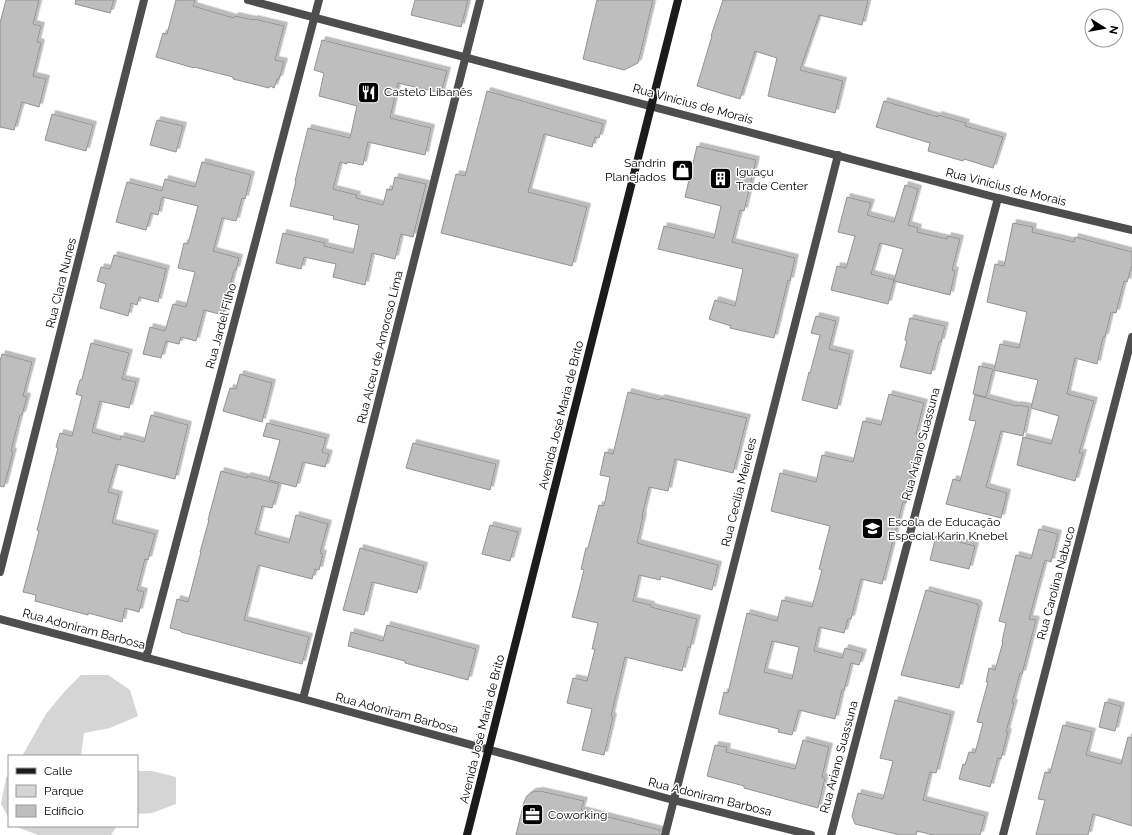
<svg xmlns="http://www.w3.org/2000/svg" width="1132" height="835" font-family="Raleway,sans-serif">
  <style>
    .green { fill: #d5d5d5 }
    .building { fill: #bebebe; stroke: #929292; fill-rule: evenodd; filter: url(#shadow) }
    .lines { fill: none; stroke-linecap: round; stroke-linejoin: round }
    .minor { stroke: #4e4e4e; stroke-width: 8 }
    .tertiary { stroke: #4e4e4e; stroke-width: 8 }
    .secondary { stroke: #1b1b1b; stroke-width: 8 }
    .labels { text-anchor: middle; stroke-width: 3; stroke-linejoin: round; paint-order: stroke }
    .poi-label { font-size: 12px; fill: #000; stroke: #fff; text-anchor: start }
    .street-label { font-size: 12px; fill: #000; stroke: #fff }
  </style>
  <defs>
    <filter id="shadow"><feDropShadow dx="3.5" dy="-3.5" stdDeviation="0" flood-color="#0004"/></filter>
  </defs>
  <rect width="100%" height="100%" fill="#fff"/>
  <path class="green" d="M81,675H108L130,690L138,716L110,728L84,733L81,756H22L46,714L64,692Z
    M137,771H152L176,777V804L152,813L137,814Z
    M9,774V818L1,804L6,778Z
    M14,826H117L111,835H38Z"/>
  <path class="building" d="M6,0H39L33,24L41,26L37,42L41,43L33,76L46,79L39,107L22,102L14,130L0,127V23Z
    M76,0H114L110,13L75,4Z
    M176,0H195L193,6L234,18L235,16L254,20V19L284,26L275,60L284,62L279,79H277L274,88L270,86L269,88L233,79V77L194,67V68L156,57L163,33L167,34Z
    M415,0H468L461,27L411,15Z
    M597,0H653L638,63L624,70L583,59Z
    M723,0H868L862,25L819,15L800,70L843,81L835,113L768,96L777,58L755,51L740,99L697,86L712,36H711Z
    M322,40L447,71L441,93L398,83L390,118L431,128L425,155L368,142L363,165L347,162V164L340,162L333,189L357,195L356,198L383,205L387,189L392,190L395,177L426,184L413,237L401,234L395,259L372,253L365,285L333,277L336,264L304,257L301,269L276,263L283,233L325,243L324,246L353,253L359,225L333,219L334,216L290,206L296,181H295L308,128L350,138L357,106L319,96L324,73L314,70Z
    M487,91L603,124L599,138L595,137L592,147L544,134L528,192L587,207L572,266L441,233L456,174L465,176Z
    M884,101L938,117V115L966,123L965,126L1003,137L993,168L964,159L963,161L928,151L930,143L876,127Z
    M52,114L93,125L86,151L45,140Z
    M157,120L183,126L176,152L150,145Z
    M697,146L756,160L744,211L740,210L732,242L795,258L790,281L788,280L774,338L730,328L731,326L709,319L715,300L735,306L743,269L658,249L664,226L714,238L721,206L685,197Z
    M202,162L251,175L245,199L242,198L236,221L222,218L213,251L239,258L236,270H234L223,315L204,310L196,341L181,337L179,344L166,341L161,358L143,354L150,327L165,331L173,304L186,307L195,272L178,268L184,243L188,244L198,206L162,197L158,215L151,213L146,230L116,222L127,182L162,191L165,179L195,187Z
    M905,185L918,189L908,225L918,228L917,232L947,239L948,236L960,239L952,270L955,271L950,295L894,281L903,249L880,243L871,274L894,280L888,304L831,290L837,266L846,268L855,236L838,232L847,197L871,203L867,215L894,222Z
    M1013,223L1033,227L1032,232L1074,242L1075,237L1132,252V265L1127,282L1124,281L1116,313L1111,312L1105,337H1103L1097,364L1075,358L1067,394L1094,401L1079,453H1083L1075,481L1017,465L1023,437L1051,444L1059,416L1031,408L1038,380L994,370L1000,344L1019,348L1027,312L987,302L995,264L1004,266Z
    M114,255L166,269L158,302L139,297L137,305L131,303L128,316L100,308L106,284L97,281L101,267L110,269Z
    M816,316L836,321L829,349L850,354L837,409L802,400L809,372L810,373L820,335L811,333Z
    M910,318L945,326L941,342H939L931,374L900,367L907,341L905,340Z
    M91,343L129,353L122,379L136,382L129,408L100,401L92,432L120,440L121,436L144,442L151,415L188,425L175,479L116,464L108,492L119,495L112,523L155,534L148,560L145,559L137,590L144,592L139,612L125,608L122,622L88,613V615L35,601L36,595L23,592L39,531L37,530L58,448L56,447L60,433L72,436L82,396L76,394L80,380L82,379Z
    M2,354L32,362L23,396L27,397L22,415H20L11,451L13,452L4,487L0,486V361Z
    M979,366L993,369L986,397L973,394Z
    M240,374L272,383L262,422L223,411L230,388L236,389Z
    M628,392L660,400L661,398L747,418L733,473L675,459L668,491L649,487L642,516H643L637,543L718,565L712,590L661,576L660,580L639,575L633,601L651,605V607L697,619L690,648L688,647L682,671L625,657L611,716L613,717L604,755L582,750L592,709L567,703L573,678L587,681L595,649H592L598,623L572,617L584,570L581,569L586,548H588L599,505L604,506L610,477L600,475L605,452L613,454Z
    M889,394L924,403L916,434L921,435L910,477H912L906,503L903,502L882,584L861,579L851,619H848L844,633L819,627L814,651L842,658L845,648L863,653L859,665L851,663L844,690H842L835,719L799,710L792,735L778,732L779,729L719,714L724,692L728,693L747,613L777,621L782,600L812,607L822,570L819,569L830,526L771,511L780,473L816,482L822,455L853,462L863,421L881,425ZM772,641L799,647L792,679L764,672Z
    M975,395L1017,406V405L1029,407L1023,436L1001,431L986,487L1007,493L1001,518L946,504L953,479L960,481L976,421L969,420Z
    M267,423L326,438L322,452L329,454L325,467L303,462L296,487L269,480L280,440L263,436Z
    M413,443L496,464L490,490L406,468Z
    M221,471L247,478V476L279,484L272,508L262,506L255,534L289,543L296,515L328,524L320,553L323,554L319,570L315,569L312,579L258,565L244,620L309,637L302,664L181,632V631L170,628L177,599L188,602L201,552H200L209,520H208Z
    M490,525L518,532L510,561L482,554Z
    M1039,529L1058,534L1051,562L1045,560L1029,619L1036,620L1022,674L1020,673L1012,703H1014L1006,732H1008L1001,759L998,758L990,787L959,779L963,764L965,765L969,752L975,753L983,723L977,722L988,682H986L989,668L995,670L1003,642H1002L1006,623L999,621L1016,555L1031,559Z
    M936,536L975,546L969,569L930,560Z
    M360,548L424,566L417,593L372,582L364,615L343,610Z
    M926,590L978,604L977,605L979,606L959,688L901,675Z
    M387,625L476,649L468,680L405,663V661L348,646L351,632L383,641Z
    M895,700L951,715L936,773L930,772L923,800L985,816L980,835H933L917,831L916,835H900L855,824L852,816L858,793L883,799L893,761L880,758Z
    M1105,702L1121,706L1115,731L1099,727Z
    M1063,725L1092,732L1086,755L1121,764L1128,737L1132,738V826L1093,814L1088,835H1036L1045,800L1038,799L1045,772L1050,773Z
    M803,740L829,747L822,777L825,778L818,808L744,788V786L707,776L715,745L727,747L726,752L795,769Z
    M540,791L584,801L581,810L660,830V835H516L524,802L527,796L532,792Z"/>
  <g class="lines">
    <path class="minor" d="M0,572L144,0
      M0,619L303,699L673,800L811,835
      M146,658L319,0
      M303,699L480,0
      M665,835L838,155
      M831,835L998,198
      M1003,835L1132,337"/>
    <path class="tertiary" d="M248,0L998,198L1132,230"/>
    <path class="secondary" d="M467,835L678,0"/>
  </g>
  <defs>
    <symbol id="restaurant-square" viewBox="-11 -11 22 22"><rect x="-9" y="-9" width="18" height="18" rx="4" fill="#000" stroke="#fff"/><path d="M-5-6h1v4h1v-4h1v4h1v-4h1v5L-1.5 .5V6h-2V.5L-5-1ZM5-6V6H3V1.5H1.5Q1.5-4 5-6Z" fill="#fff"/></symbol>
    <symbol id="shop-square" viewBox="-11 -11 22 22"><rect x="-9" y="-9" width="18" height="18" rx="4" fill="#000" stroke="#fff"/><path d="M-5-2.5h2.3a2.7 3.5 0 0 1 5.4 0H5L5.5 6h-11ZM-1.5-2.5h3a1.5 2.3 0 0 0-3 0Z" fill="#fff"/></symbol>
    <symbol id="building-square" viewBox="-11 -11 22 22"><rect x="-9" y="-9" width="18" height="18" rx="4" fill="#000" stroke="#fff"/><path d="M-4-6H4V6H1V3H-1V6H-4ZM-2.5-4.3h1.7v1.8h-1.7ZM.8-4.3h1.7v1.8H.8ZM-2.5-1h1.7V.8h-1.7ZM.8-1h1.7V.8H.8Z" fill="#fff"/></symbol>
    <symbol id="school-square" viewBox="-11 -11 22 22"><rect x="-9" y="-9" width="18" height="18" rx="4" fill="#000" stroke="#fff"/><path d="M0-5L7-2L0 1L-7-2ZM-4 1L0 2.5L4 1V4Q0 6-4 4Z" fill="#fff"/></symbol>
    <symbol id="office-square" viewBox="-11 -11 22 22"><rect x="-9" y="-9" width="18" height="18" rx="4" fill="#000" stroke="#fff"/><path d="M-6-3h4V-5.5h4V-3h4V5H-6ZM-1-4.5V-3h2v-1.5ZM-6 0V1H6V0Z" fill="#fff"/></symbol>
  </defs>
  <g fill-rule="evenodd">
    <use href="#restaurant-square" x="356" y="80" width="25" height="25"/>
    <use href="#shop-square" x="670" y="158" width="25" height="25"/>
    <use href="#building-square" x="708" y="166" width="25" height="25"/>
    <use href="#school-square" x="860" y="516" width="25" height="25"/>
    <use href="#office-square" x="520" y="802" width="25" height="25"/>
  </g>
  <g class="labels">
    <g class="poi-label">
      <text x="384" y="96">Castelo Libanês</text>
      <text x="666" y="167" text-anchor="end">Sandrin<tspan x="666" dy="14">Planejados</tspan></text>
      <text x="736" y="176">Iguaçu<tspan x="736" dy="14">Trade Center</tspan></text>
      <text x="888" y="526">Escola de Educação<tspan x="888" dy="14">Especial Karin Knebel</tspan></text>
      <text x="548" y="819">Coworking</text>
    </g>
    <g class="street-label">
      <text transform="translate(693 104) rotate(15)" y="4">Rua Vinícius de Morais</text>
      <text transform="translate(1006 187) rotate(14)" y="4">Rua Vinícius de Morais</text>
      <text transform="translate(61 283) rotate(-76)" y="4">Rua Clara Nunes</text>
      <text transform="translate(221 326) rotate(-75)" y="4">Rua Jardel Filho</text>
      <text transform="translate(380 347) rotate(-76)" y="4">Rua Alceu de Amoroso Lima</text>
      <text transform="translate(561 415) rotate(-76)" y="4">Avenida José Maria de Brito</text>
      <text transform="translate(921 444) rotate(-75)" y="4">Rua Ariano Suassuna</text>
      <text transform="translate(739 492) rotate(-76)" y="4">Rua Cecília Meireles</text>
      <text transform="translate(1056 583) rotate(-75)" y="4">Rua Carolina Nabuco</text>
      <text transform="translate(84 629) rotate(15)" y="4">Rua Adoniram Barbosa</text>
      <text transform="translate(397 713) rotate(15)" y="4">Rua Adoniram Barbosa</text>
      <text transform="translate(482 729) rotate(-76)" y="4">Avenida José Maria de Brito</text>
      <text transform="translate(839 757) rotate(-75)" y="4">Rua Ariano Suassuna</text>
      <text transform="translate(710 797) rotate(14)" y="4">Rua Adoniram Barbosa</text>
    </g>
  </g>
  <rect x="8" y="755" width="130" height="72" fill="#ffffff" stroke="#999999"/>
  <rect x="16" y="768" width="20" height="6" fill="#1b1b1b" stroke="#999999"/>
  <text x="44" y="775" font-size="12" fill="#000000">Calle</text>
  <rect x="16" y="785" width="20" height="12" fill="#d5d5d5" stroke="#999999"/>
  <text x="44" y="795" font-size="12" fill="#000000">Parque</text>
  <rect x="16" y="805" width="20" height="12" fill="#bebebe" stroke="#999999"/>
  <text x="44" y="815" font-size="12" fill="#000000">Edificio</text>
  <g transform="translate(1104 28) rotate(101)"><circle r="19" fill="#ffffff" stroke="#999999"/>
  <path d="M0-3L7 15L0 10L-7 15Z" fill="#000000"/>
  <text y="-6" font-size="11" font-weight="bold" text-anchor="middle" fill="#000000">N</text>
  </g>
</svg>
